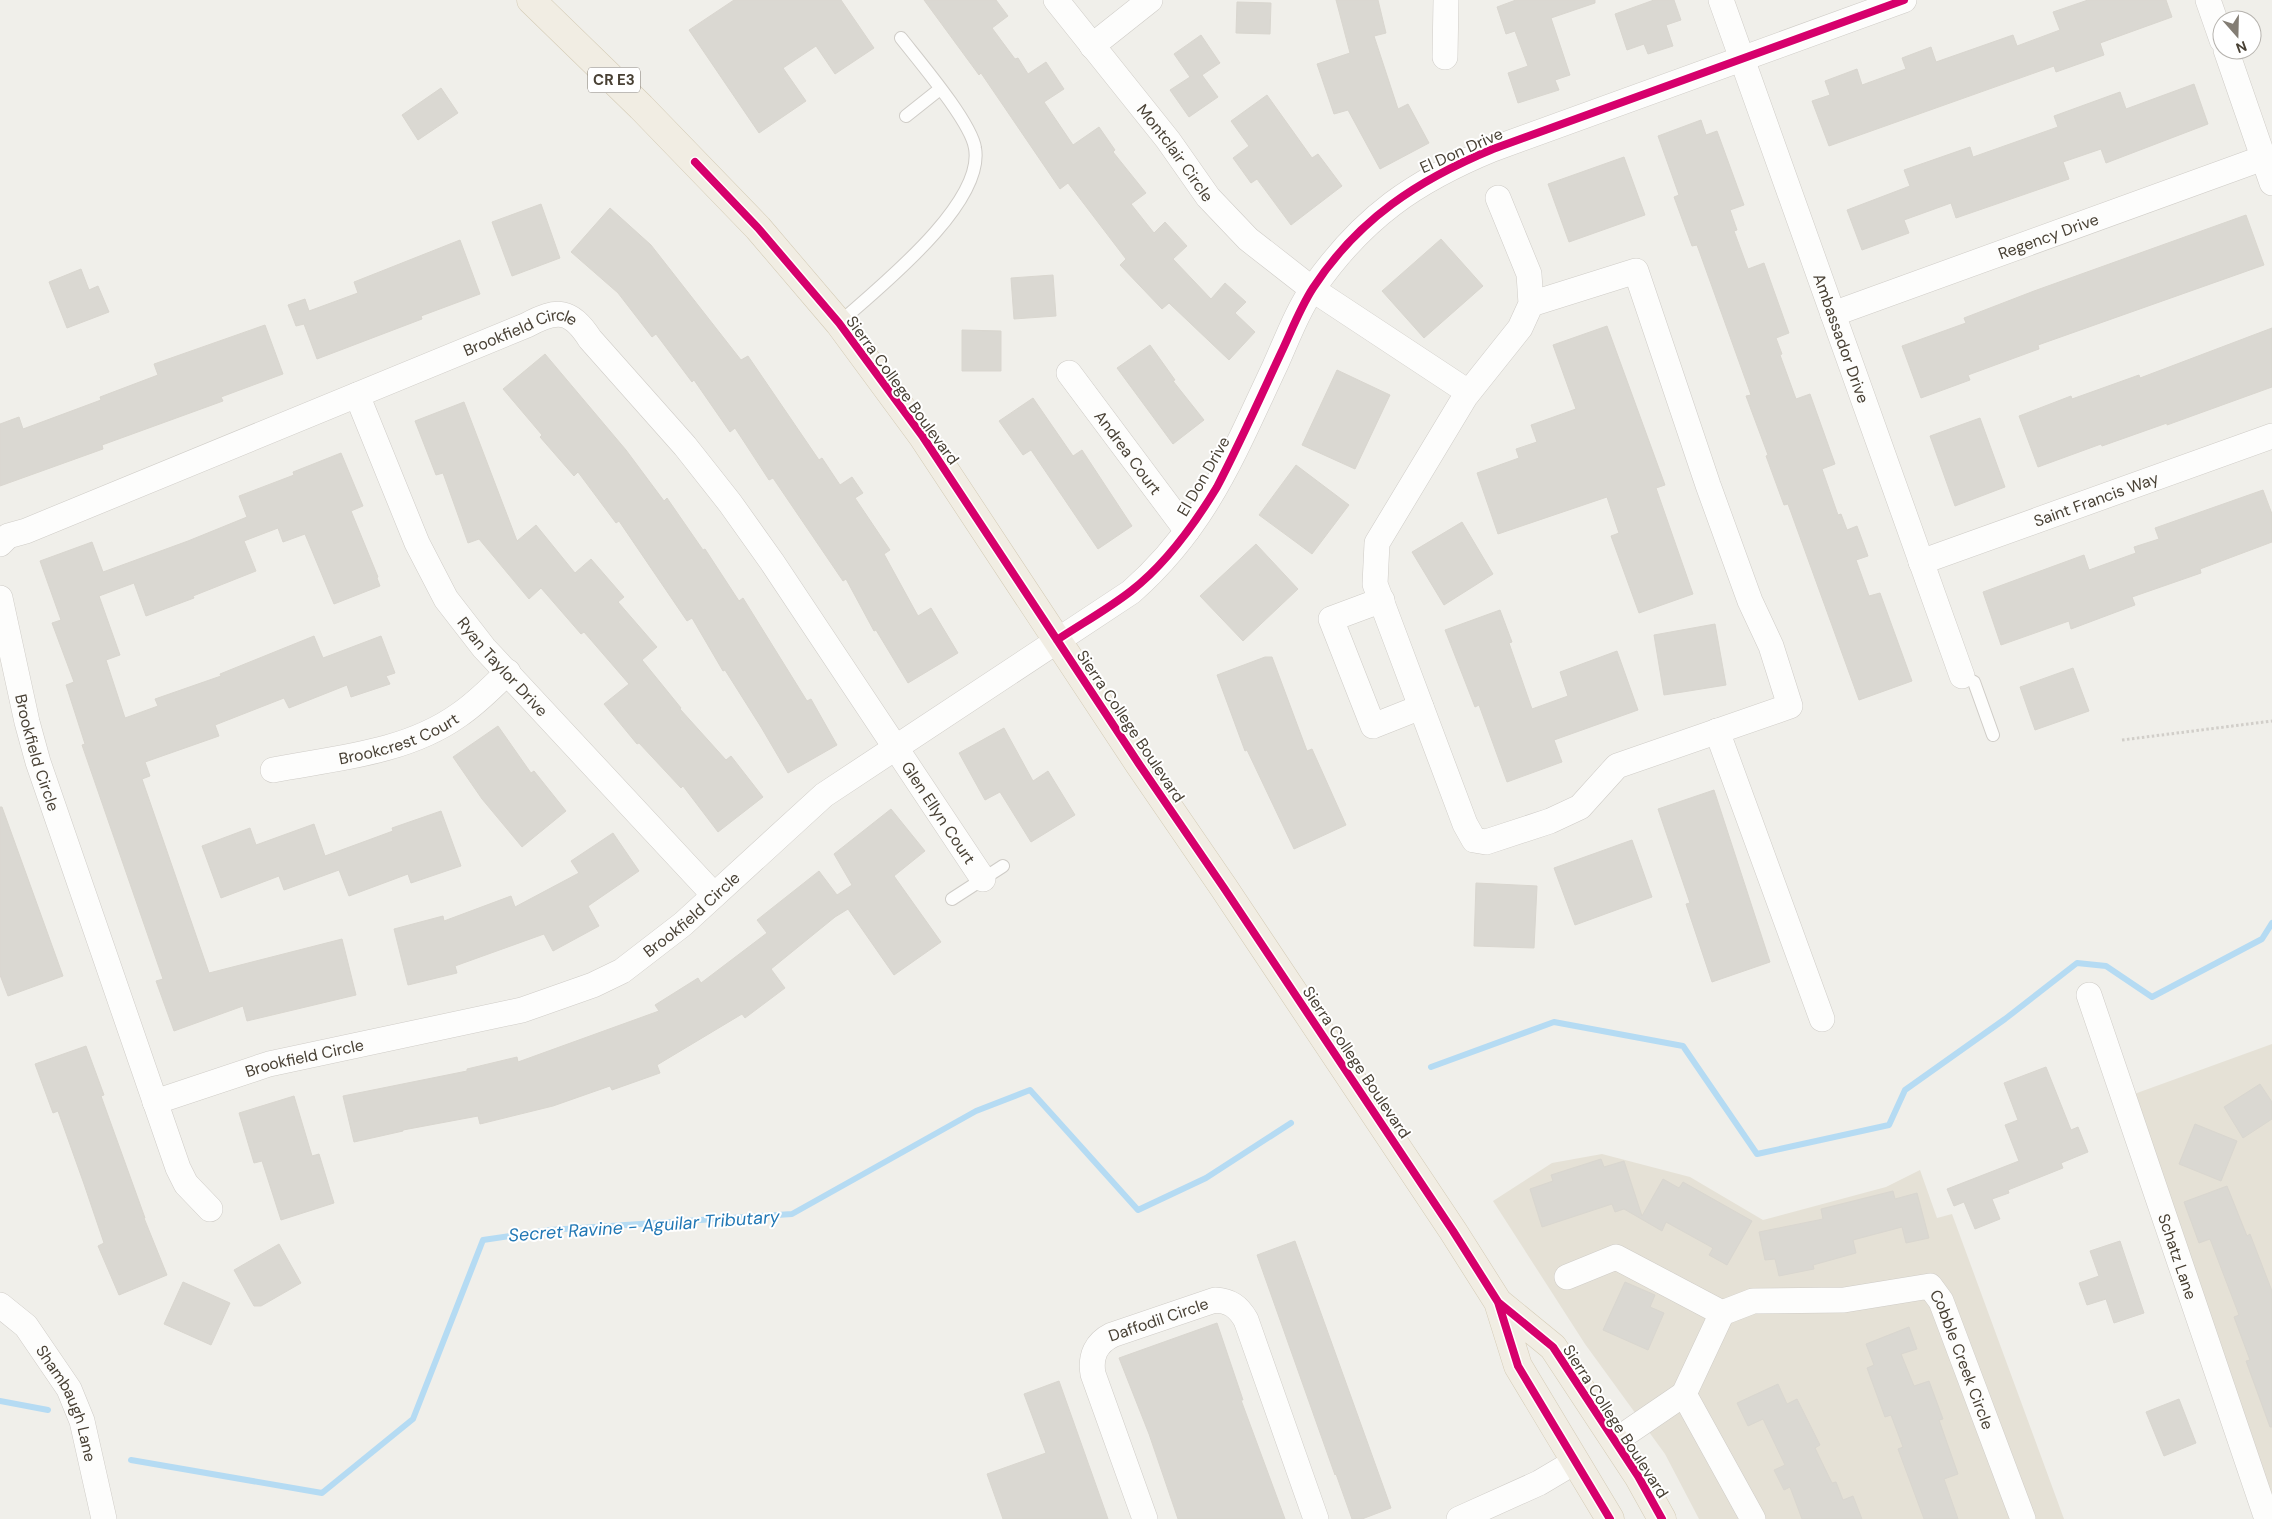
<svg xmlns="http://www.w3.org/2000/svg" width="2272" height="1519" font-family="'DM Sans',sans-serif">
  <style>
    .residential { fill: #e5e1d6 }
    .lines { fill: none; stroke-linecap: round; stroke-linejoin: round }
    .stream { stroke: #b5dbf3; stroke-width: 6 }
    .building { fill: #dad8d2; stroke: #d9d6cf }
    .service-casing { stroke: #cfccc7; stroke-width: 14 }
    .minor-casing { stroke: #cfccc7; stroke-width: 26 }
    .primary-casing { stroke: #d4cbb5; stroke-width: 29 }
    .path { stroke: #d1cec9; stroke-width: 3; stroke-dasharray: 2.5 2.5; stroke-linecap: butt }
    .service { stroke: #fdfdfc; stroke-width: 12 }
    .minor { stroke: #fdfdfc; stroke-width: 25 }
    .primary { stroke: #f1ede3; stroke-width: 28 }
    .cycleway-casing { stroke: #fff; stroke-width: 11 }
    .cycleway { stroke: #d6006c; stroke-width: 8 }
    .labels { text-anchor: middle; stroke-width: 4; stroke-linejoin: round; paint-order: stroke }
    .shield { fill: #fff; stroke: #7f7971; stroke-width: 1 }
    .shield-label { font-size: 15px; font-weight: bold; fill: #484034 }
    .street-label { font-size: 16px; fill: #484034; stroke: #fff }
    .water-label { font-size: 18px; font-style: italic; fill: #2278b5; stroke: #fff }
  </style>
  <rect width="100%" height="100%" fill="#f0efea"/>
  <path class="residential" d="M2272,1044V1515L2126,1097Z
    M1602,1154L1690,1177L1763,1220L1886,1187L1920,1170L1937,1218L1952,1214L2064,1519H1699L1665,1454L1585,1344L1493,1201L1552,1163Z"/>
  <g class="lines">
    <path class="stream" d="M1431,1067L1554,1022L1683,1046L1757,1154L1889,1125L1905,1090L2005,1019L2077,963L2106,966L2152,997L2262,939L2272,923
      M0,1401L48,1410
      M131,1460L322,1493L413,1419L483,1240L550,1230L792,1214L976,1111L1030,1090L1138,1210L1206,1178L1291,1123"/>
  </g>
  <path class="building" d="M734,0H841L874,48L835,74L816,46L783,68L806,101L759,133L689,30Z
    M924,0H996L1008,16L992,28L1015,59L1018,58L1028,74L1046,62L1064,89L1044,102L1073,145L1099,127L1115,150L1113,152L1146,193L1131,204L1154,233L1165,222L1187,246L1173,259L1211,299L1225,283L1246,302L1235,313L1255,332L1229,360L1169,303L1162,309L1120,265L1126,259L1068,183L1060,189L981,73L979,75Z
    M1336,0H1378L1386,33L1374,36L1398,109L1408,104L1429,143L1380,169L1348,110L1334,114L1317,64L1350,53Z
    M1516,0H1595V3L1551,18L1570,75L1555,80L1559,90L1518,103L1508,73L1528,66L1515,31L1506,34L1497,7Z
    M1654,0H1674L1681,20L1666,25L1673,46L1648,54L1644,44L1627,50L1615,14Z
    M2088,0H2166L2172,17L2100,43L2104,55L2056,72L2054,66L1829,146L1812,101L1830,95L1825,81L1857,69L1862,85L1906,69L1902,58L1931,47L1936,62L2013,35L2017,46L2060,30L2053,12Z
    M1237,2L1271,3L1270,34L1236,33Z
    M1201,35L1220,63L1202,75L1218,97L1189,117L1170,90L1190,77L1174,54Z
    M2194,84L2208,124L2106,163L2101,149L2063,162L2069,179L1956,218L1951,203L1904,220L1909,233L1862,250L1847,210L1910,186L1904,170L1970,147L1973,157L2058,127L2054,116L2120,92L2126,109Z
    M441,88L458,113L418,140L402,115Z
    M1267,95L1312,158L1318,154L1342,186L1291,225L1257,179L1251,183L1233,158L1249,146L1231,121Z
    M1701,120L1706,135L1717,131L1744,205L1730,210L1737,230L1734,231L1748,269L1764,263L1789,333L1776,338L1782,354L1780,355L1796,399L1810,394L1835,464L1822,469L1838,515L1841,514L1847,530L1857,526L1868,556L1856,560L1869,596L1880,593L1912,681L1859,700L1788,504L1784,505L1766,456L1768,455L1746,396L1751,395L1697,245L1692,246L1674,197L1679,195L1658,136Z
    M1624,157L1645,215L1569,242L1548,184Z
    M541,204L560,258L512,276L492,222Z
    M610,208L651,245L741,360L748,356L819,460L822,458L840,485L852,477L863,493L855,498L890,550L884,554L918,616L931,608L958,653L908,683L876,630L874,631L846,579L843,581L773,478L769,480L735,428L730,432L694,380L692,382L656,334L652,337L618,293L571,252Z
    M2246,215L2264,265L2038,345L2039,349L1968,375L1970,380L1921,398L1902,346L1966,323L1964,318L2034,291Z
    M1441,239L1483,286L1424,338L1382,291Z
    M460,240L480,294L421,316L422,319L317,359L304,324L296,326L288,305L305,299L309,311L358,293L354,282Z
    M81,269L89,290L98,286L109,312L67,328L49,282Z
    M1053,275L1056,316L1014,319L1011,278Z
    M265,325L283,374L221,397L223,401L102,445L103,449L0,486V424L19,417L23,429L101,400L100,397L158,375L154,364Z
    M1607,326L1665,485L1656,488L1693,594L1639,613L1611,536L1619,533L1607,497L1498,534L1477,473L1519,458L1516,449L1537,442L1531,425L1576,409L1553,345Z
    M2272,328V387L2167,425V423L2102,446L2101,444L2038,467L2019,416L2071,396L2072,399L2139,375L2140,378Z
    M962,330L1001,331V371H962Z
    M1150,345L1175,380L1173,381L1204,420L1173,444L1117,368Z
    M545,354L626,450L664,501L667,498L703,550L705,549L739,601L743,598L807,701L811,699L837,745L788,773L761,727L725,670L723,671L692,618L687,621L619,521L616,523L578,472L574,476L540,437L542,435L503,389Z
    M1337,370L1390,395L1355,469L1302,445Z
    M1033,398L1073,456L1082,450L1132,526L1098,549L1031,450L1023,455L999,421Z
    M464,402L517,541L536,525L575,573L591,559L624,597L618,602L657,647L642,660L681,708L680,709L726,760L731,756L763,797L718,832L683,786L681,788L639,743L637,744L604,704L629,684L584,632L581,634L541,588L529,599L479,539L468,543L443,473L436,475L415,421Z
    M1980,418L2005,487L1955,506L1930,436Z
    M341,453L363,506L351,511L378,577L377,578L380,586L334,604L305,534L283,542L278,528L244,541L256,571L193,596L194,598L146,616L134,583L99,596L120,655L106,660L125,718L158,706L155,699L221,676L220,674L314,636L323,658L381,636L395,673L386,676L390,684L351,697L347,685L289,708L284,698L215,725L219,736L145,762L150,776L142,779L209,973L342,939L356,995L247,1021L243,1006L174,1031L156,981L163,979L82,745L85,744L66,685L74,682L52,623L61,620L40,561L92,542L103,572L188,541L247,517L239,496L294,475L293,472Z
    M1296,465L1349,505L1312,554L1259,515Z
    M2263,490L2272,514V542L2200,569L2201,573L2132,597L2135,605L2071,629L2069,621L2001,645L1983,592L2084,555L2089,570L2136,553L2134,547L2159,539L2155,528Z
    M1462,522L1493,574L1444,605L1412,552Z
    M1256,544L1298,589L1243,641L1200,596Z
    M1500,610L1512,642L1509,643L1532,709L1568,696L1560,672L1617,651L1638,710L1554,740L1562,762L1507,782L1479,705L1475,707L1445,630Z
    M1715,624L1726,685L1664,695L1654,635Z
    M1265,657H1272L1307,751L1312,749L1346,825L1294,849L1247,750L1245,751L1217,675Z
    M2073,668L2089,711L2035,730L2020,687Z
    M498,726L531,773L534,771L566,811L522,847L482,799L453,757Z
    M1004,728L1033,781L1048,771L1075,815L1031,842L1000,792L985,800L959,753Z
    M1714,790L1770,962L1712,982L1686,904L1690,903L1658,809Z
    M0,807H2L63,976L8,996L0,975Z
    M891,809L925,851L894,876L941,942L894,975L848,909L835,917L771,969L785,988L745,1018L742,1014L657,1065L660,1073L612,1090L610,1086L553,1106L480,1124L478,1116L403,1130V1131L354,1142L343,1096L467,1071V1069L517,1057L518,1062L659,1011L655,1005L698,978L701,983L767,933L757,920L819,871L837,895L852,885L834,854Z
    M441,811L461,866L411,883L408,874L349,896L339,870L284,890L279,876L221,898L202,846L250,828L256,845L314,824L325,856L393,831L392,828Z
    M613,833L639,871L588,906L599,926L553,951L544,934L455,966L457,973L408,985L394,929L443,916L444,921L511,896L515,907L579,873L571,861Z
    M1632,840L1652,897L1575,925L1554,868Z
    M1476,883L1537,886L1534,948L1474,946Z
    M86,1046L104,1095L101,1096L145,1218H144L167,1275L119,1295L98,1246L104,1243L84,1184L58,1111L53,1113L35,1064Z
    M2046,1067L2071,1130L2078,1127L2088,1152L2061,1163L2063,1168L2008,1190L2009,1193L1992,1199L2000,1219L1975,1229L1964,1202L1954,1206L1947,1189L2019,1161L2005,1125L2018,1120L2004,1083Z
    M2260,1084L2272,1102V1119L2243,1138L2224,1107Z
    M294,1096L312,1156L319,1154L334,1203L281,1220L262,1161L254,1163L239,1113Z
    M2195,1124L2237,1141L2221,1181L2179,1164Z
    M1601,1159L1604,1167L1624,1161L1642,1216L1663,1179L1679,1188L1683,1182L1752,1221L1727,1265L1709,1255L1713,1248L1666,1222L1662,1231L1624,1209L1615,1212L1612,1204L1542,1227L1530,1189L1553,1181L1551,1175Z
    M2227,1186L2247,1236L2250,1234L2272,1291V1427H2270L2246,1361L2250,1360L2234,1317L2239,1315L2210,1239L2199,1243L2184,1202Z
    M1893,1191L1895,1199L1917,1193L1929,1238L1906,1243L1902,1227L1853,1240L1856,1253L1813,1265L1814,1269L1779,1276L1775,1259L1765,1260L1759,1232L1823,1219L1821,1209Z
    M1295,1241L1391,1508L1362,1519H1352L1336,1474L1335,1475L1257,1255Z
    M2120,1241L2144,1313L2114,1323L2106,1299L2087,1305L2079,1283L2099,1276L2090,1251Z
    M279,1244L301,1283L261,1306H254L234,1270Z
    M183,1282L230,1303L211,1345L164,1324Z
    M1625,1282L1655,1295L1650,1307L1664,1313L1648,1350L1603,1330Z
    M1217,1323L1243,1400H1241L1285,1519H1178L1149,1434L1119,1358Z
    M1909,1327L1917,1349L1901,1354L1914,1386L1929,1381L1943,1419L1939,1420L1958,1474L1944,1479L1958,1519H1924L1898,1449L1903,1447L1891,1415L1885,1417L1867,1368L1874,1365L1866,1344Z
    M1059,1381L1108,1519H1003L987,1474L1046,1453L1024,1394Z
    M1778,1384L1787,1404L1797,1399L1820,1445L1815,1448L1832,1483L1836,1482L1843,1500L1853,1496L1862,1519H1802L1790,1487L1784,1490L1774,1470L1785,1465L1763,1419L1748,1426L1737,1403Z
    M2179,1399L2196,1443L2164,1456L2146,1412Z"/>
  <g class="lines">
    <defs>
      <path id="service" d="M906,116L940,89
        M839,323C877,289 985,204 975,148C971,122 919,61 901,38
        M1962,676L1974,682L1993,735
        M952,899L1003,866"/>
      <g id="minor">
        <path id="s1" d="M1056,0L1168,140L1208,197L1248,239L1312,289L1468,392"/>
        <path id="s2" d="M1721,0L1962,676"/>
        <path d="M2208,0L2222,40"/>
        <path d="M1092,46L1150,0"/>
        <path d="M2226,50L2272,183"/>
        <path d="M1445,57L1446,0"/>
        <path d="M1498,198L1529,274L1531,304L1520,328L1465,397L1377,543L1375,584L1465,824L1474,840L1486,842L1550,821L1580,807L1617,766L1790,706L1771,646L1750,601L1708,485L1636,271L1531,304"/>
        <path id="s3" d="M1833,314L2263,158"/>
        <path id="s4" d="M1069,373L1187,531"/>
        <path id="s5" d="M357,395L417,543L446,599L484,648L714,895"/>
        <path id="s6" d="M0,544L8,536L26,531L527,325C557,309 571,309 590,339L685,446L730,503L772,562L983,879"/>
        <path id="s7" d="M1921,562L2272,436"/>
        <path id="s8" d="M0,598L27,722L38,762L178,1168L186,1184L210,1209"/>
        <path d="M1382,600L1331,619L1373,726L1421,707"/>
        <path d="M1717,731L1822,1019"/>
        <path id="s9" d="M273,770C335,758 406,753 459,715C477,703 492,687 508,672"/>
        <path id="s10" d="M2089,995L2267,1519"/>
        <path id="s11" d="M155,1102L269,1064L522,1010L593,985L622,971L683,924L824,795L1131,592C1205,527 1233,455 1274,368C1286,342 1297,311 1314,287C1363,217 1415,181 1493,149L1904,0"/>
        <path d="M1567,1277L1616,1257L1722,1313"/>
        <path id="s12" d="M0,1305L26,1326L69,1389L82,1421L104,1519"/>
        <path d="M1684,1394L1753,1519"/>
        <path id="s13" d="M1615,1441L1684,1394L1722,1313L1753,1301L1844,1300L1930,1286L1941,1301L2023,1519"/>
        <path id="s14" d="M1145,1519L1093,1374C1090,1356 1096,1343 1112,1335L1215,1300C1230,1301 1238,1306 1246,1320L1316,1519"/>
        <path d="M1459,1519L1539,1483L1576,1461"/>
      </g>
      <path id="primary" d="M531,0L641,107L758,228L839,323L923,437L1139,764L1224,888L1453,1231L1498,1302L1518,1366L1610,1519
        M1498,1302L1553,1347L1638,1476L1662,1519"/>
    </defs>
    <use href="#service" class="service-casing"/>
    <use href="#minor" class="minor-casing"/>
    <use href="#primary" class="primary-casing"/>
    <path class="path" d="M2122,740L2272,721"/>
    <use href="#service" class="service"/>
    <use href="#minor" class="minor"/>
    <use href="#primary" class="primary"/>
    <defs>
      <path id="cycleway" d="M695,162L758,228L839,323L923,437L1139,764L1224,888L1453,1231L1498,1302L1518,1366L1610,1519
        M1057,640C1081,624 1108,609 1131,591C1167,563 1194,525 1217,487C1240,443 1260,398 1281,353C1291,332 1300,308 1313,288C1358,219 1418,180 1493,149L1904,0
        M1498,1302L1553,1347L1638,1476L1662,1519"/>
    </defs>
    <use href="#cycleway" class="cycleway-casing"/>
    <use href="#cycleway" class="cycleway"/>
  </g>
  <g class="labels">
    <rect class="shield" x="588" y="67.5" width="52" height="25" rx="4"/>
    <g class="shield-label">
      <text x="614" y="85">CR E3</text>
    </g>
    <g class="street-label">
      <text transform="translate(1461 150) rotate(-24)" y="6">El Don Drive</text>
      <text dy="6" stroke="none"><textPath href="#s1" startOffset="194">Montclair Circle</textPath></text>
      <text dy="6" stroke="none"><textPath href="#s3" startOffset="229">Regency Drive</textPath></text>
      <text dy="6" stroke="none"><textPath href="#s2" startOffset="359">Ambassador Drive</textPath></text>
      <text dy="6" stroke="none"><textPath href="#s6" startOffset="564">Brookfield Circle</textPath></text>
      <text transform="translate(903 390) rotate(54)" y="6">Sierra College Boulevard</text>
      <text dy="6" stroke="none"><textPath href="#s4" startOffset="99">Andrea Court</textPath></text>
      <text transform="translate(1203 476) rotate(-60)" y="6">El Don Drive</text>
      <text dy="6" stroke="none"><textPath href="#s7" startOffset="186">Saint Francis Way</textPath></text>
      <text dy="6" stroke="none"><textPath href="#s5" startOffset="311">Ryan Taylor Drive</textPath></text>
      <text transform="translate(1131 726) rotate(56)" y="6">Sierra College Boulevard</text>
      <text dy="6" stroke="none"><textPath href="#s9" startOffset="130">Brookcrest Court</textPath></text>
      <text dy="6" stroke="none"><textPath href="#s8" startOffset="159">Brookfield Circle</textPath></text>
      <text dy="6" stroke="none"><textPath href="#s6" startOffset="1236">Glen Ellyn Court</textPath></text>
      <text dy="6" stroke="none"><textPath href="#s11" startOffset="576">Brookfield Circle</textPath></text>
      <text dy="6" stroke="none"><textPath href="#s11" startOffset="156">Brookfield Circle</textPath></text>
      <text transform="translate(1357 1062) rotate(56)" y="6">Sierra College Boulevard</text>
      <text dy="6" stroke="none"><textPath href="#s10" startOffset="276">Schatz Lane</textPath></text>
      <text dy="6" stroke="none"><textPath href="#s14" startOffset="250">Daffodil Circle</textPath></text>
      <text dy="6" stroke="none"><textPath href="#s13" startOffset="465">Cobble Creek Circle</textPath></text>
      <text dy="6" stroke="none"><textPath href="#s12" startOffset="122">Shambaugh Lane</textPath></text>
      <text transform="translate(1616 1421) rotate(57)" y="6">Sierra College Boulevard</text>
    </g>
    <g class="water-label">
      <text transform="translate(644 1226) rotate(-4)" y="6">Secret Ravine - Aguilar Tributary</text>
    </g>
  </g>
  <g transform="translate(2237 35) rotate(160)"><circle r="24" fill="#ffffff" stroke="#b6b3ae"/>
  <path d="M0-4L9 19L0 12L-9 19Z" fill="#837d74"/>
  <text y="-8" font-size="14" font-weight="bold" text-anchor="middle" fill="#484034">N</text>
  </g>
</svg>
